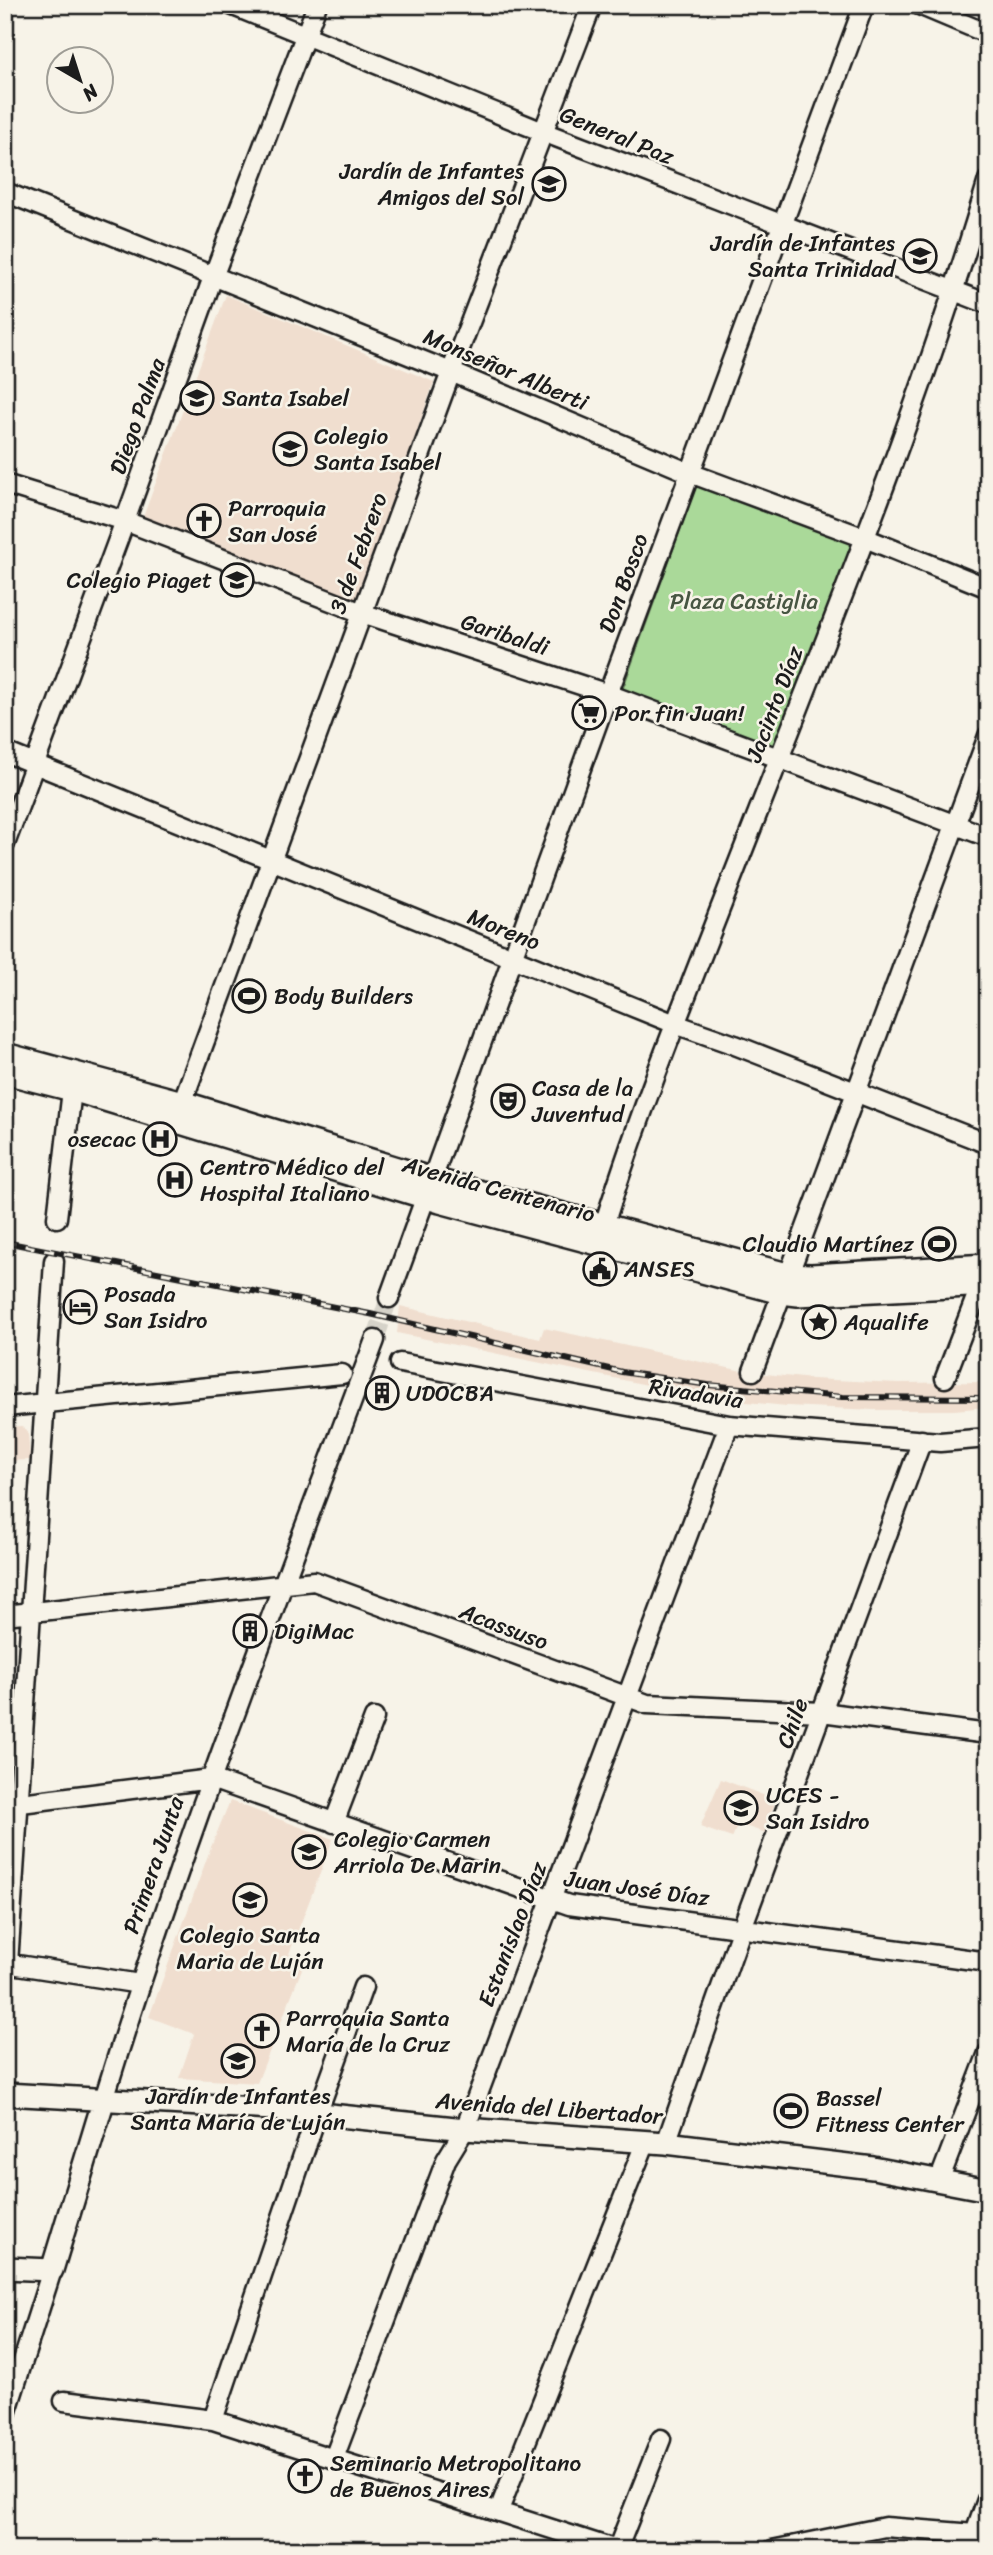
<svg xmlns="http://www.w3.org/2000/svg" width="993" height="2555" font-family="Sriracha,sans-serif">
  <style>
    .built { fill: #f0decf }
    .green { fill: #aad999; stroke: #637a5a; stroke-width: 2 }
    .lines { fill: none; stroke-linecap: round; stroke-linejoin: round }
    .minor-tunnel { stroke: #d6d3c9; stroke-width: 18; stroke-dasharray: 18 9; stroke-linecap: butt }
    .minor-casing { stroke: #1c1c1c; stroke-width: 23 }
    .major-casing { stroke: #1c1c1c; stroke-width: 26 }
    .minor { stroke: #f7f3e8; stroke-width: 18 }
    .major { stroke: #f7f3e8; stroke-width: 21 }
    .rail-casing { stroke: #1c1c1c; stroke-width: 6 }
    .rail { stroke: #f7f3e8; stroke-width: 3.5; stroke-dasharray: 10; stroke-linecap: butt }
    .labels { text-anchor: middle; stroke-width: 5; stroke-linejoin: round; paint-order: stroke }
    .street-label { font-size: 23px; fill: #1c1c1c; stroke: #f7f3e8 }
    .poi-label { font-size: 23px; fill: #1c1c1c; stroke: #f7f3e8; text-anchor: start }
    .park-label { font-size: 23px; fill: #475542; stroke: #f7f3e8 }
  </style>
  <rect width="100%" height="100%" fill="#f7f3e8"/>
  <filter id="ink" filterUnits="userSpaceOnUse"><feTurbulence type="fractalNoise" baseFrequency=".0143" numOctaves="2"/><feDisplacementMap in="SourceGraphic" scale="14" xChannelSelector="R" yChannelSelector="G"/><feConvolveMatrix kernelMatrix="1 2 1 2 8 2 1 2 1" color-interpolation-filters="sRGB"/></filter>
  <g filter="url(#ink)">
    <path class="built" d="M226,295L434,382L357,605L143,517Z
      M400,1306L540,1339L544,1328L747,1372L812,1379L898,1383L988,1382V1407L954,1410H874L787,1406L715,1399L397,1333Z
      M22,1426L28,1432L30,1460L5,1461V1427Z
      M721,1779L776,1800L770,1816L778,1818L772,1835L738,1824L732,1838L700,1827Z
      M230,1801L333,1839L289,1954L305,1961L257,2083L179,2078L194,2034L149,2017L211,1847Z"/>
    <path class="green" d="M697,483L857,544L778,751L621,693Z"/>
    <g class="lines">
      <path class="minor-tunnel" d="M375,1340L389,1298"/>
      <defs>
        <path id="minor" d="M231,5L543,132L988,304
          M919,5L988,34
          M5,192L451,372L690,473L865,538L988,588
          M5,484L125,521L362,613L608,694L988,837
          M5,752L675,1024L735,1045L988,1144
          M5,844L125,521L213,277L317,5
          M178,1114L451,372L592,5
          M57,1218L72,1090
          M600,1238C637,1117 685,999 731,881C821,650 917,419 988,180
          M389,1298L608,694L864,5
          M400,1363L729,1425L940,1442L988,1438
          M753,1371L988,736
          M945,1378L985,1274
          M5,1407L342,1374
          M5,1615L314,1581L647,1704L822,1712L988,1734
          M5,1805L211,1779L569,1905L988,1962
          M334,1823L374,1718
          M5,1963L140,1984
          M8,1964L54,1261
          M104,2099C183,1842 281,1591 375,1340
          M666,2143L742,1928L922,1440
          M939,2181L988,2053
          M64,2401L213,2420L617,2550L661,2439
          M5,2417L52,2270
          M213,2420L317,2114L363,1987
          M334,2458L446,2160L465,2129L729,1425
          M499,2510L646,2141
          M772,2550L885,2527L975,2534
          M969,2550L988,2497"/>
        <path id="major" d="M5,1054L182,1102L433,1179L787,1274L811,1275L988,1265
          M5,1073L72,1090L440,1202L781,1293L798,1295L988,1285
          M5,2094L272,2109L465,2129L666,2143L873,2168L988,2190
          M5,2268L52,2270L104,2099"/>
      </defs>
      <use href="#minor" class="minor-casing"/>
      <use href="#major" class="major-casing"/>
      <use href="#minor" class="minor"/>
      <use href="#major" class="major"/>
      <defs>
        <path id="rail" d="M5,1242L370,1314L622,1372L708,1385L843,1397L988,1398"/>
      </defs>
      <use href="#rail" class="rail-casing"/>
      <use href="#rail" class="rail"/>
    </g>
  </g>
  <defs>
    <symbol id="school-ring" viewBox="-11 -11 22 22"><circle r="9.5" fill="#f7f3e8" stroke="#1c1c1c" stroke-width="1.5"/><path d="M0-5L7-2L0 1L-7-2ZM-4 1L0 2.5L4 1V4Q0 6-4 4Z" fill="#1c1c1c"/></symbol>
    <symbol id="church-ring" viewBox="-11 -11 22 22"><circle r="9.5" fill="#f7f3e8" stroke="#1c1c1c" stroke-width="1.5"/><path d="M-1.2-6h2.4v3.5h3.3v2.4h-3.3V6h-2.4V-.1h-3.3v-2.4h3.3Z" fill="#1c1c1c"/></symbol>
    <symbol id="supermarket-ring" viewBox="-11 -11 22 22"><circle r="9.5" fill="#f7f3e8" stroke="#1c1c1c" stroke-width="1.5"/><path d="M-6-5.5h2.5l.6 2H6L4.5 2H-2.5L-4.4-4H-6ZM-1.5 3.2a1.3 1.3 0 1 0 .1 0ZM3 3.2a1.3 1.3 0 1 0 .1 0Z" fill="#1c1c1c"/></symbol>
    <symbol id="stadium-ring" viewBox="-11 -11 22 22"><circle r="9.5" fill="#f7f3e8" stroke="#1c1c1c" stroke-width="1.5"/><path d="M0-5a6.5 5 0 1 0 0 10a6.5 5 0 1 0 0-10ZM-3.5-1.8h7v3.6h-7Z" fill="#1c1c1c"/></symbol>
    <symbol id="theatre-ring" viewBox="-11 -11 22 22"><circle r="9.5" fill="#f7f3e8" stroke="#1c1c1c" stroke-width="1.5"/><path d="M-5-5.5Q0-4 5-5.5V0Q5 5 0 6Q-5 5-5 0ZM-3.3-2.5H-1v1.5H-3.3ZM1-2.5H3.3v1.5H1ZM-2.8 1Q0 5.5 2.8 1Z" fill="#1c1c1c"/></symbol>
    <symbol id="hospital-ring" viewBox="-11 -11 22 22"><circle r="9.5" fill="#f7f3e8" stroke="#1c1c1c" stroke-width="1.5"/><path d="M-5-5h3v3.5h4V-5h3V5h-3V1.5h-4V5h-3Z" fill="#1c1c1c"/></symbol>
    <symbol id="civic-ring" viewBox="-11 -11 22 22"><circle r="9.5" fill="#f7f3e8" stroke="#1c1c1c" stroke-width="1.5"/><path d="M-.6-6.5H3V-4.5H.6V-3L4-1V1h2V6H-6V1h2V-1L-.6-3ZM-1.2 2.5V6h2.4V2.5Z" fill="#1c1c1c"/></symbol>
    <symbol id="hotel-ring" viewBox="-11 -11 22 22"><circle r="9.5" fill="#f7f3e8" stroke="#1c1c1c" stroke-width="1.5"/><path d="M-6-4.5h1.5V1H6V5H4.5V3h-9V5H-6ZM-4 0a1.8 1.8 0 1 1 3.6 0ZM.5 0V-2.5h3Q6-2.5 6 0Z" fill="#1c1c1c"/></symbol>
    <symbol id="sight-ring" viewBox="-11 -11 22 22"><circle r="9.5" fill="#f7f3e8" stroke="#1c1c1c" stroke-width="1.5"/><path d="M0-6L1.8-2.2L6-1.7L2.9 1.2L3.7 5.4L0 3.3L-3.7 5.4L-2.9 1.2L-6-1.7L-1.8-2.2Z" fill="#1c1c1c"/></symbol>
    <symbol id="building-ring" viewBox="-11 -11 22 22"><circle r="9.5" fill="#f7f3e8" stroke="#1c1c1c" stroke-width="1.5"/><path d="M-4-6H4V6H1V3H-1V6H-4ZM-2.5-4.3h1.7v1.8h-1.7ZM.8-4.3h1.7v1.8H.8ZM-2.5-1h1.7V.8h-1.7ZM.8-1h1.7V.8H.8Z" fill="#1c1c1c"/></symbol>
    <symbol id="university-ring" viewBox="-11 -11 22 22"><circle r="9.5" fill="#f7f3e8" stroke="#1c1c1c" stroke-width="1.5"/><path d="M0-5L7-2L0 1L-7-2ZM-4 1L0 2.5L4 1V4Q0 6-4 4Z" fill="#1c1c1c"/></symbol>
  </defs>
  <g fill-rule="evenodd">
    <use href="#school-ring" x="530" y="165" width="38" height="38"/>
    <use href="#school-ring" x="901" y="237" width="38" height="38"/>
    <use href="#school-ring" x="178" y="379" width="38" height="38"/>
    <use href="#school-ring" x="271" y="430" width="38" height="38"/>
    <use href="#church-ring" x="185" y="502" width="38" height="38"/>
    <use href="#school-ring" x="218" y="561" width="38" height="38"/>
    <use href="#supermarket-ring" x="570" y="694" width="38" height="38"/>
    <use href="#stadium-ring" x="230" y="977" width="38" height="38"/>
    <use href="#theatre-ring" x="489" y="1082" width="38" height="38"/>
    <use href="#hospital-ring" x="141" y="1120" width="38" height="38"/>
    <use href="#hospital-ring" x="156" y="1161" width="38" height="38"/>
    <use href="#stadium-ring" x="920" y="1225" width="38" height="38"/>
    <use href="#civic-ring" x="581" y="1250" width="38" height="38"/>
    <use href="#hotel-ring" x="61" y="1288" width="38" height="38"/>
    <use href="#sight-ring" x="800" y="1303" width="38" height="38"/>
    <use href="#building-ring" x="363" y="1374" width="38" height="38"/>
    <use href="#building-ring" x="231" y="1612" width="38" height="38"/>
    <use href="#university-ring" x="722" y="1789" width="38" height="38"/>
    <use href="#university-ring" x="290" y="1833" width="38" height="38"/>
    <use href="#school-ring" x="231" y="1881" width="38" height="38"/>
    <use href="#church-ring" x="243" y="2012" width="38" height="38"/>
    <use href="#school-ring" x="219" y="2042" width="38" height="38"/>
    <use href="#stadium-ring" x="772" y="2092" width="38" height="38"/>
    <use href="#church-ring" x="286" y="2457" width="38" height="38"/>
  </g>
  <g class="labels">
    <g class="street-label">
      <text transform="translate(617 135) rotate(22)" y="8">General Paz</text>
      <text transform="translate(506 369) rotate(23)" y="8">Monseñor Alberti</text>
      <text transform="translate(137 416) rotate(-70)" y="8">Diego Palma</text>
      <text transform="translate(358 553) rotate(-70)" y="8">3 de Febrero</text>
      <text transform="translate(623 583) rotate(-70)" y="8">Don Bosco</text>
      <text transform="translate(505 634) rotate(18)" y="8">Garibaldi</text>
      <text transform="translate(774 704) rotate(-69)" y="8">Jacinto Díaz</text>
      <text transform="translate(504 929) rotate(22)" y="8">Moreno</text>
      <text transform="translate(499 1189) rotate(15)" y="8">Avenida Centenario</text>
      <text transform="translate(696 1393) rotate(9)" y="8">Rivadavia</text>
      <text transform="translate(504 1626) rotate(21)" y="8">Acassuso</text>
      <text transform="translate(792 1723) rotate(-70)" y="8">Chile</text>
      <text transform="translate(153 1865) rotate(-71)" y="8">Primera Junta</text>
      <text transform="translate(637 1888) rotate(8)" y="8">Juan José Díaz</text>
      <text transform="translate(512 1934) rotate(-69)" y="8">Estanislao Díaz</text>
      <text transform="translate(549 2108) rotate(4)" y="8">Avenida del Libertador</text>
    </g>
    <g class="poi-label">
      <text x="524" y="179" text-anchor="end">Jardín de Infantes<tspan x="524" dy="26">Amigos del Sol</tspan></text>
      <text x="895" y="251" text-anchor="end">Jardín de Infantes<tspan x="895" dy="26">Santa Trinidad</tspan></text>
      <text x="222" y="406">Santa Isabel</text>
      <text x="314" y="444">Colegio<tspan x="314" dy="26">Santa Isabel</tspan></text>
      <text x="228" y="516">Parroquia<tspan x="228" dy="26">San José</tspan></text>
      <text x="212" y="588" text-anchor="end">Colegio Piaget</text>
      <text x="614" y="721">Por fin Juan!</text>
      <text x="274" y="1004">Body Builders</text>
      <text x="532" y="1096">Casa de la<tspan x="532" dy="26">Juventud</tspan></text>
      <text x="136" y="1147" text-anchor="end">osecac</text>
      <text x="200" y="1175">Centro Médico del<tspan x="200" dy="26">Hospital Italiano</tspan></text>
      <text x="914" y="1252" text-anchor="end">Claudio Martínez</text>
      <text x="624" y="1277">ANSES</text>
      <text x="104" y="1302">Posada<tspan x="104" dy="26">San Isidro</tspan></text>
      <text x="844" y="1330">Aqualife</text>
      <text x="406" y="1401">UDOCBA</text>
      <text x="274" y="1639">DigiMac</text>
      <text x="766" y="1803">UCES -<tspan x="766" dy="26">San Isidro</tspan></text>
      <text x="334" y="1847">Colegio Carmen<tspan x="334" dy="26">Arriola De Marin</tspan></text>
      <text x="250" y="1943" text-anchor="middle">Colegio Santa<tspan x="250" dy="26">Maria de Luján</tspan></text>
      <text x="286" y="2026">Parroquia Santa<tspan x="286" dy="26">María de la Cruz</tspan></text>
      <text x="238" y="2104" text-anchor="middle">Jardín de Infantes<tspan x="238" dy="26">Santa María de Luján</tspan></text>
      <text x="816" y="2106">Bassel<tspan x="816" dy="26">Fitness Center</tspan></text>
      <text x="330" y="2471">Seminario Metropolitano<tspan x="330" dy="26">de Buenos Aires</tspan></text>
    </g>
    <g class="park-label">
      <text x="744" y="609">Plaza Castiglia</text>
    </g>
  </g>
  <rect width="993" height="2555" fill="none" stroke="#f7f3e8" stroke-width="28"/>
  <rect x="14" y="14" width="965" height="2527" fill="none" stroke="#1c1c1c" stroke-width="2.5" filter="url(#ink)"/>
  <g transform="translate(80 80) rotate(141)"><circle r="33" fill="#f7f3e8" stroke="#9f9d96" stroke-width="2"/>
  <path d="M0-5L12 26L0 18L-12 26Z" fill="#1c1c1c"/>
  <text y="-10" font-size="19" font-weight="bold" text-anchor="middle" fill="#1c1c1c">N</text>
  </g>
</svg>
